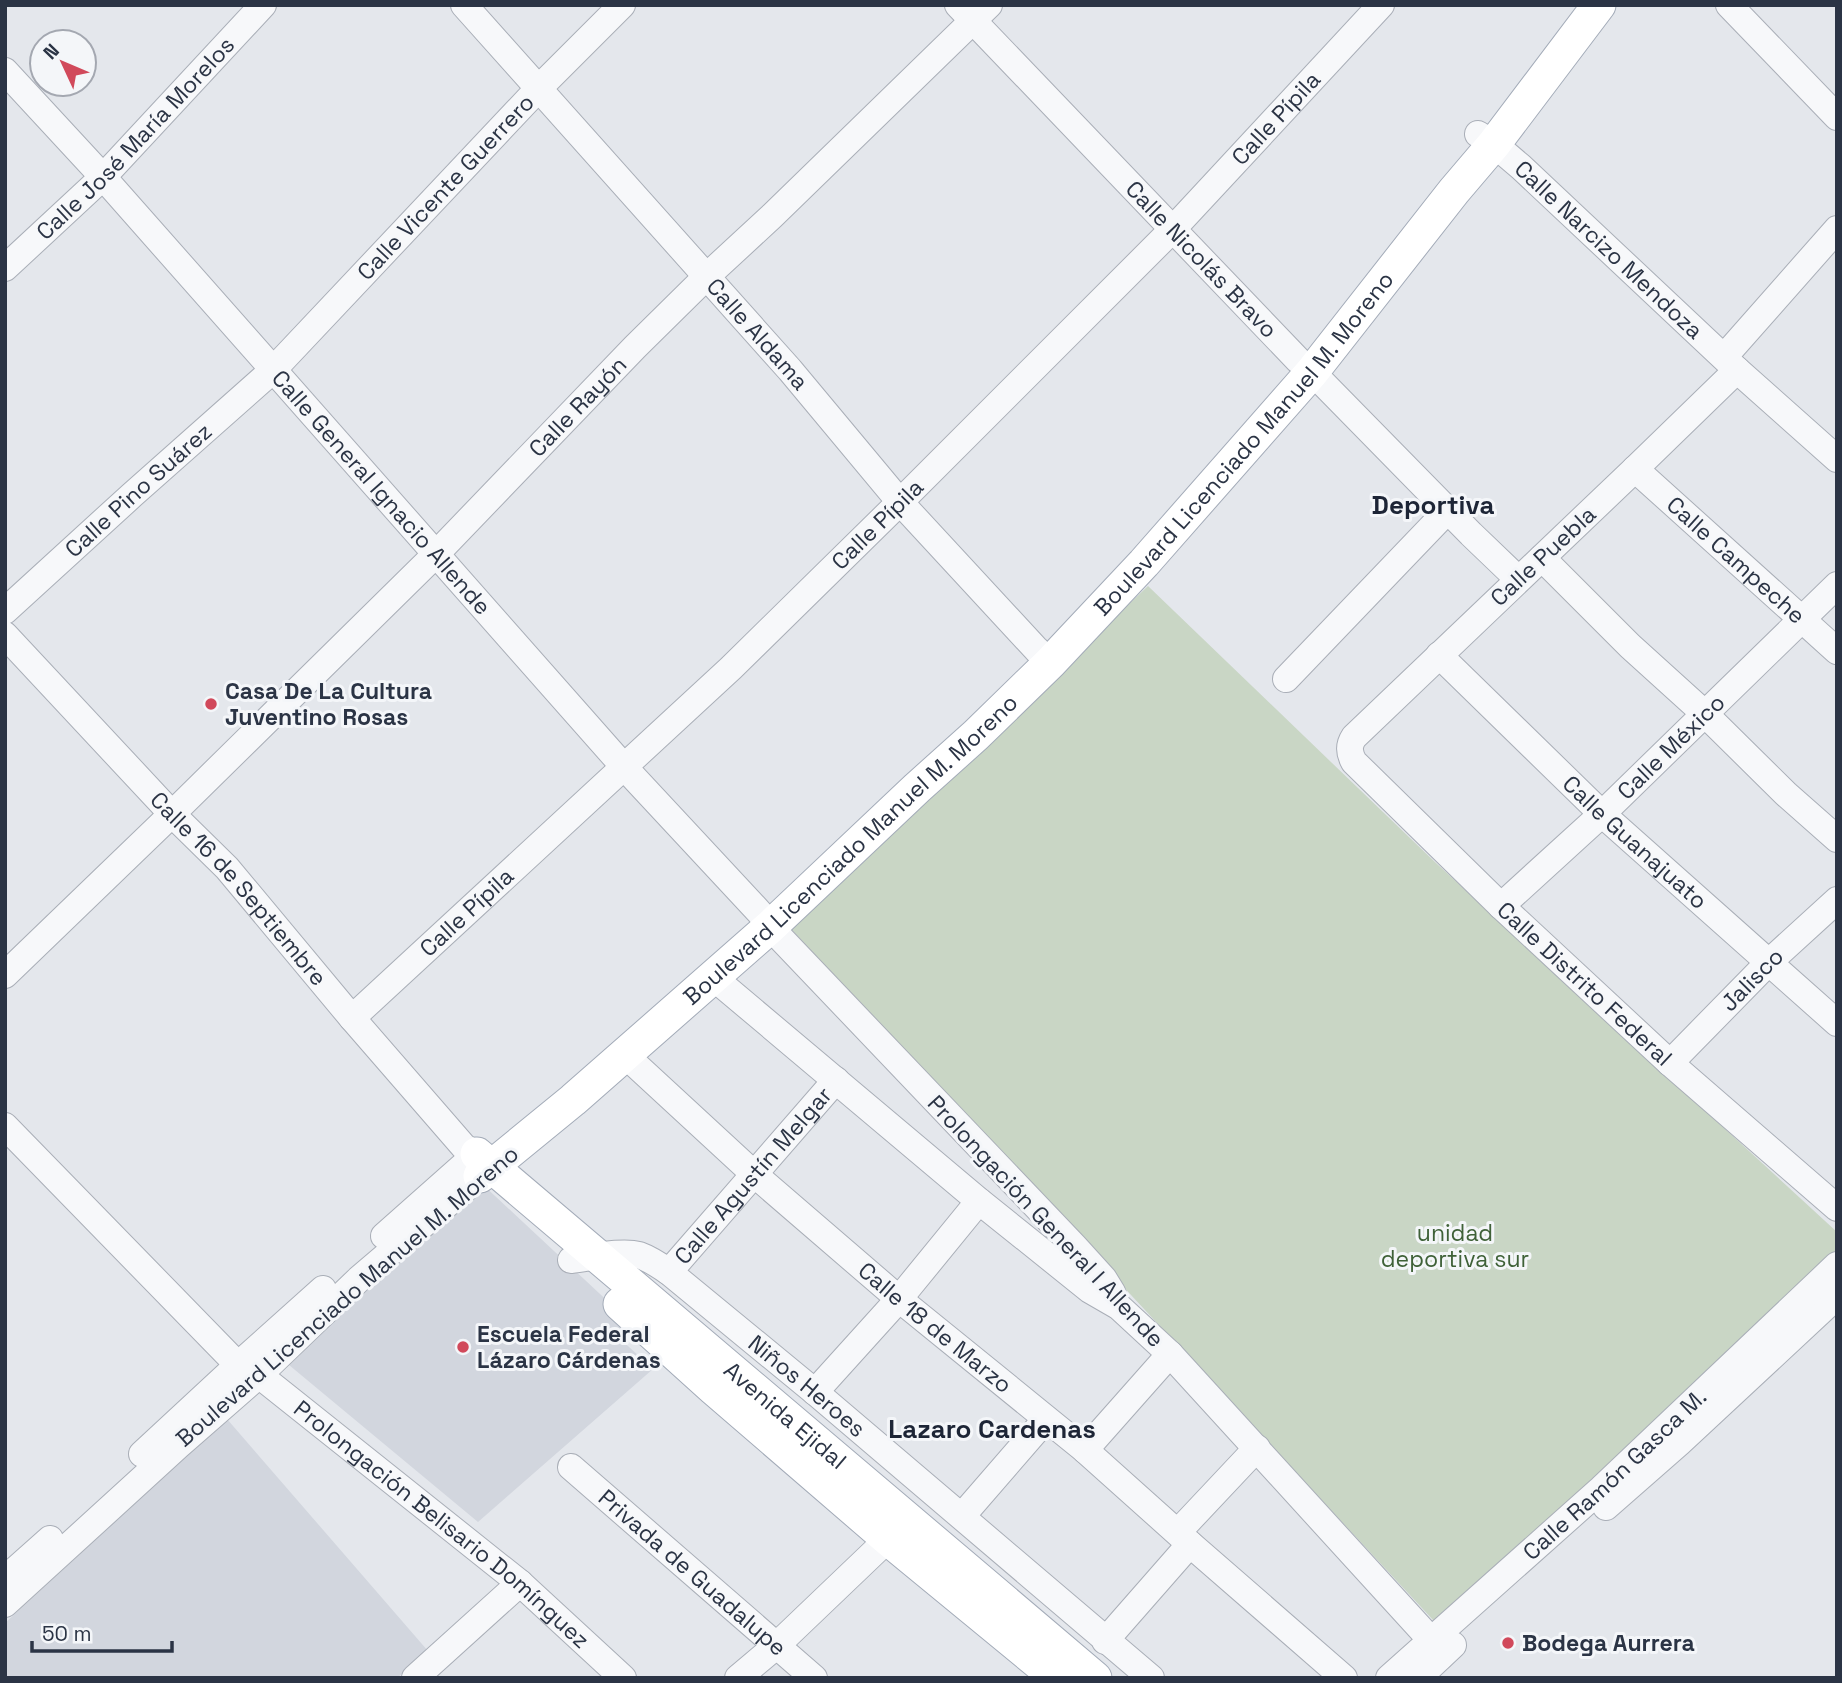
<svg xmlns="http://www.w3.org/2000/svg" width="1842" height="1683" font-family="'Space Grotesk',sans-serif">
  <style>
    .built { fill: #d2d6de }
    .green { fill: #c9d6c5 }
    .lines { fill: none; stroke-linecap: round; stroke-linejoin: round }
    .minor-casing { stroke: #a9aeb7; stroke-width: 28 }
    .major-casing { stroke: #a3abb8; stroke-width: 35 }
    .minor { stroke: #f7f8fa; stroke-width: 26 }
    .major { stroke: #fff; stroke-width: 33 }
    .poi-dot { fill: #d1495b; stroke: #f4f6f9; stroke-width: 2.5 }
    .labels { text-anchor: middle; stroke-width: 6; stroke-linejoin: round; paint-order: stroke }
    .street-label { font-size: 23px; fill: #2b3445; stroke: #f4f6f9 }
    .poi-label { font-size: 23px; font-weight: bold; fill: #2b3445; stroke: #f4f6f9; text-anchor: start }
    .park-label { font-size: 23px; fill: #3f6138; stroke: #f4f6f9 }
    .quarter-label { font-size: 26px; font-weight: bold; fill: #1d2536; stroke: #f4f6f9 }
  </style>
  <rect width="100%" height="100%" fill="#e4e7ec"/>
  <path class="built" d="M479,1181L630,1322L616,1335L653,1369L478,1522L283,1360Z
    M227,1419L428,1651L397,1678H5V1623Z"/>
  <path class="green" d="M1148,586L1436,863L1837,1232V1252L1598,1486L1434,1621L789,927Z"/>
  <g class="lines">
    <defs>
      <g id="minor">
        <path id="s1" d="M464,5L790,370L900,502L1036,649L1050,663"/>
        <path id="s2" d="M958,5L1298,360L1312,372L1471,534L1518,579"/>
        <path d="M1729,5L1837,117"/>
        <path id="s3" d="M5,71L103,177L625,768L760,913L770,927L1075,1247L1104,1279L1112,1292L1117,1305L1170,1354L1431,1640L1440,1657"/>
        <path id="s4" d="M1478,134L1494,144L1521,167L1737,370L1837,459"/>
        <path id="s5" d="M5,268L103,177L263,5"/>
        <path d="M1724,357L1837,229"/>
        <path id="s6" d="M1737,370L1635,469L1354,737C1348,746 1349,753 1354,762L1501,906L1670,1063L1837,1208"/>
        <path id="s7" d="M1635,469L1837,651"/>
        <path d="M1542,558L1630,646L1704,713L1786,794L1837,839"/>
        <path id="s8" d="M5,611L132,495L273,370L539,88L622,5"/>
        <path id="s9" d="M5,635L172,814L227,868L352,1018L464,1147L477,1154"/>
        <path id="s10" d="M1439,655L1602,814L1837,1023"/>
        <path d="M1286,679L1448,510"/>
        <path id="s11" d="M1501,906L1602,814L1837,585"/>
        <path id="s12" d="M5,975L172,814L435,555L635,347L706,277L772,216L989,5"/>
        <path d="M714,978L979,1201L1090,1290L1116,1305"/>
        <path id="s13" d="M352,1018L731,668L900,502L1172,230L1381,5"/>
        <path id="s14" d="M625,1055L754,1174L899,1299L1085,1450L1190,1544L1344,1678"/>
        <path id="s15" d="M1670,1063L1768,963L1837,900"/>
        <path id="s16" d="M5,1126L238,1365L259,1375L520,1583L623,1678"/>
        <path d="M384,1236L472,1158"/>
        <path id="s17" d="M571,1260C590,1258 621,1250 639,1255C650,1259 659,1265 669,1272L815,1392L1151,1678"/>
        <path id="s18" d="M669,1272L836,1080"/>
        <path d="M815,1392L899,1299L979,1201"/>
        <path d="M1085,1450L1170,1354"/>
        <path d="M142,1454L238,1365L323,1289"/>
        <path id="s19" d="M571,1467L814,1678"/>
        <path d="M1606,1507L1679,1443L1837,1296"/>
        <path d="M962,1516L1046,1419"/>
        <path d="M1178,1532L1257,1448"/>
        <path d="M5,1579L50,1539"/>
        <path d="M5,1604L178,1446L259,1375L359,1279L480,1176"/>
        <path d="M1105,1641L1190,1544"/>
        <path d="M415,1678L520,1583"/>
        <path d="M738,1678L776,1646L888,1539"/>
        <path id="s20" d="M1389,1678L1601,1489L1837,1265"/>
        <path d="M1418,1678L1453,1645"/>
      </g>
      <g id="major">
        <path id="s21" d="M477,1154L1095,1678"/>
        <path id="s22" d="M480,1176L573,1100L770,927L917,788L976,735L1050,663L1144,563L1312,372L1454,191L1494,144L1599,5"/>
        <path d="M620,1304L713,1388L888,1539L1057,1678"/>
      </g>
    </defs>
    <use href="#minor" class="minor-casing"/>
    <use href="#major" class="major-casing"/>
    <use href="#minor" class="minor"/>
    <use href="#major" class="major"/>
  </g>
  <g class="poi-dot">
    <circle cx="211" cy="704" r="7"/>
    <circle cx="463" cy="1347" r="7"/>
    <circle cx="1508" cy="1643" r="7"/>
  </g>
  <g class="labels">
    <g class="street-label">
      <text dy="8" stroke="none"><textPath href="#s13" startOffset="1290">Calle Pípila</textPath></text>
      <text dy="8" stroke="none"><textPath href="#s5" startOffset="184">Calle José María Morelos</textPath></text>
      <text dy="8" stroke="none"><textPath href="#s8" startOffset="612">Calle Vicente Guerrero</textPath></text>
      <text dy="8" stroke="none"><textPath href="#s4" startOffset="175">Calle Narcizo Mendoza</textPath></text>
      <text dy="8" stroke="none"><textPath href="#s2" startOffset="352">Calle Nicolás Bravo</textPath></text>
      <text dy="8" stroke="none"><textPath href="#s1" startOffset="441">Calle Aldama</textPath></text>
      <text dy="8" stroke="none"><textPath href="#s12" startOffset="807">Calle Rayón</textPath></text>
      <text dy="8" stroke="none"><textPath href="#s22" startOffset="1060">Boulevard Licenciado Manuel M. Moreno</textPath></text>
      <text dy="8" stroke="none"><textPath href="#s8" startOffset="180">Calle Pino Suárez</textPath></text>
      <text dy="8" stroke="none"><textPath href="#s3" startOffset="565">Calle General Ignacio Allende</textPath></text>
      <text dy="8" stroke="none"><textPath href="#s13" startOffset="721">Calle Pípila</textPath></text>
      <text transform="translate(1543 556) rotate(-43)" y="8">Calle Puebla</text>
      <text dy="8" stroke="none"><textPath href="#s7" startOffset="136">Calle Campeche</textPath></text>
      <text dy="8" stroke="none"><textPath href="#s11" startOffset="233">Calle México</textPath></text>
      <text dy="8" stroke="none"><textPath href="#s10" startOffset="271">Calle Guanajuato</textPath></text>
      <text dy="8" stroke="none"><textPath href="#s22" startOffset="494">Boulevard Licenciado Manuel M. Moreno</textPath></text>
      <text dy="8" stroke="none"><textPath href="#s9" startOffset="345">Calle 16 de Septiembre</textPath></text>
      <text dy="8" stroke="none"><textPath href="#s13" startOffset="156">Calle Pípila</textPath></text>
      <text dy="8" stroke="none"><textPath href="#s15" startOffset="117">Jalisco</textPath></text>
      <text dy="8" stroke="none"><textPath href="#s6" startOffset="877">Calle Distrito Federal</textPath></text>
      <text dy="8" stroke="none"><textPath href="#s18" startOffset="128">Calle Agustín Melgar</textPath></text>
      <text transform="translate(1046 1221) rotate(47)" y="8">Prolongación General I Allende</text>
      <text transform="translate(347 1296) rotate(-41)" y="8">Boulevard Licenciado Manuel M. Moreno</text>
      <text dy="8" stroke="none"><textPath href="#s14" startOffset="413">Calle 18 de Marzo</textPath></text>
      <text dy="8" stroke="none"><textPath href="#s17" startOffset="282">Niños Heroes</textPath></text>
      <text dy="8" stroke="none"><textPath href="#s21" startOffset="404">Avenida Ejidal</textPath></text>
      <text dy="8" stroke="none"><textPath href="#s20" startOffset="304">Calle Ramón Gasca M.</textPath></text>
      <text dy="8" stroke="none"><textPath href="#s16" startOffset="593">Prolongación Belisario Domínguez</textPath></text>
      <text dy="8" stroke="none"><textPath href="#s19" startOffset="161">Privada de Guadalupe</textPath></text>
    </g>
    <g class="poi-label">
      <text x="225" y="699">Casa De La Cultura<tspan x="225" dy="26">Juventino Rosas</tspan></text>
      <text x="477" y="1342">Escuela Federal<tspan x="477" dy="26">Lázaro Cárdenas</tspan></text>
      <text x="1522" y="1651">Bodega Aurrera</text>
    </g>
    <g class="park-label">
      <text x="1455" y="1241">unidad<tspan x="1455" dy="26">deportiva sur</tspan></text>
    </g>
    <g class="quarter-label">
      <text x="1433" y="514">Deportiva</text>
      <text x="992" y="1438">Lazaro Cardenas</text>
    </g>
  </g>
  <rect width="1842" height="1683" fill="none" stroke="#2b3445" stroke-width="14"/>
  <g transform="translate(63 63) rotate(314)"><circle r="33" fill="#f4f6f9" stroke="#a4a8b1" stroke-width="2"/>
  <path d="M0-5L12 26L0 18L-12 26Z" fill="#d1495b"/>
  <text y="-10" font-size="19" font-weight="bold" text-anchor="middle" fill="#2b3445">N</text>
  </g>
  <path d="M32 1641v10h140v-10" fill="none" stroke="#2b3445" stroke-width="3.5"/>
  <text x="42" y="1641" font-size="21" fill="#2b3445" stroke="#f4f6f9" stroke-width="5" paint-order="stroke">50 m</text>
</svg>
